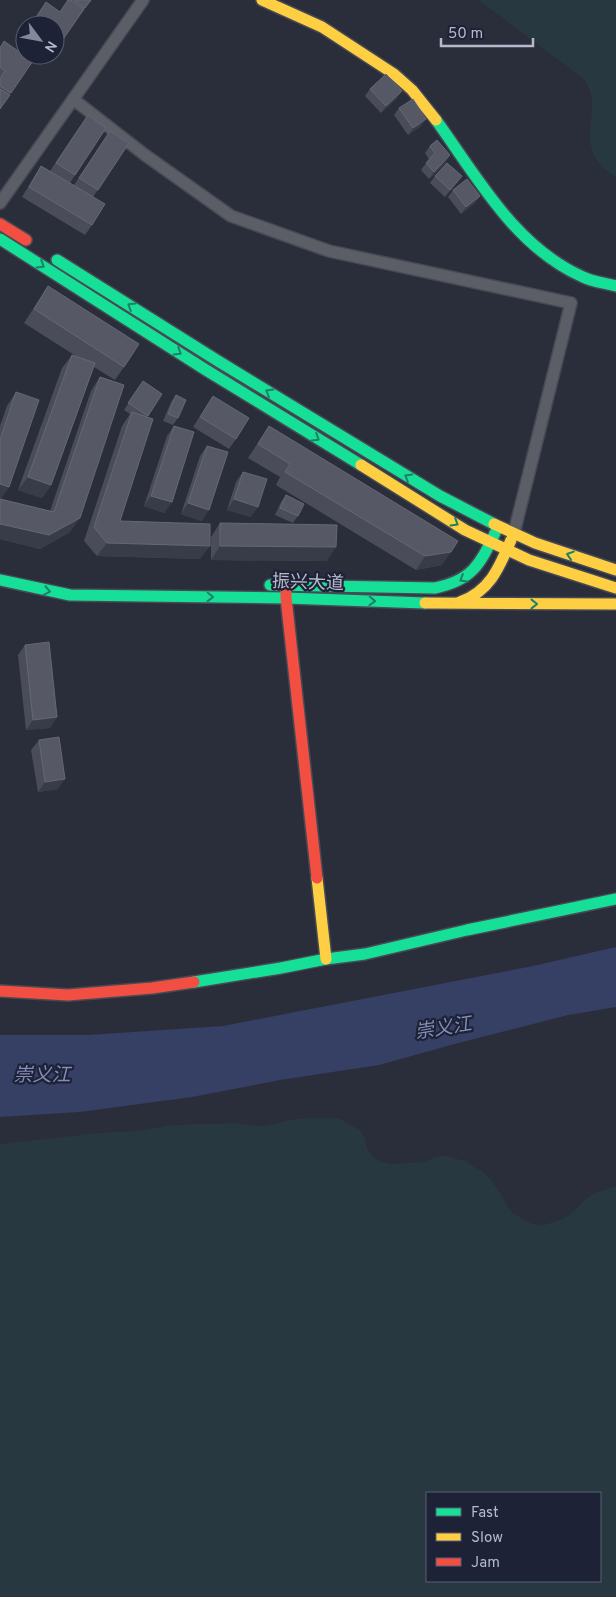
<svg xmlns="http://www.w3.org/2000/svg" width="616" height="1597" font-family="Overpass,'Noto Sans SC',sans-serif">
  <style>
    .green { fill: #273841; fill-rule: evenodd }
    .water { fill: #363f64 }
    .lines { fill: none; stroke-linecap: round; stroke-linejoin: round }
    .street-casing { stroke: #474a53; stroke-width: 14 }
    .fast-casing { stroke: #474a53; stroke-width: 14 }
    .slow-casing { stroke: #474a53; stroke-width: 14 }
    .jam-casing { stroke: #474a53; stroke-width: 14 }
    .street { stroke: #5b5e67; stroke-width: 11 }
    .fast { stroke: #16e098; stroke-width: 11 }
    .slow { stroke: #ffcf43; stroke-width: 11 }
    .jam { stroke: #f24e42; stroke-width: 11 }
    .wall { fill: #4a4d59 }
    .shaded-wall { fill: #383c48 }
    .building { fill: #565965; stroke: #646875 }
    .oneway { stroke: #1a8167 }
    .labels { text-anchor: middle; stroke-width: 4.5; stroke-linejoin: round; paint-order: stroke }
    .street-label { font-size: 18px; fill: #b5b9cb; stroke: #1d2236 }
    .water-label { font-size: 19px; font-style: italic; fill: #828eb8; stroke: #1d2236 }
  </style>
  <rect width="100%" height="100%" fill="#2a2e3b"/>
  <path class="green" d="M479,0H616V177C566,146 608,114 584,79Z
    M317,1118L340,1119L360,1130L365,1138L367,1148L373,1157L381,1162L391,1164L425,1162L435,1157L445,1156L465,1161L484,1173L491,1180L503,1197L507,1207L514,1214L532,1224L541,1226L561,1220L571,1214L587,1198L595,1193L616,1186V1597H0V1144L99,1133L139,1131L174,1125L234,1123L254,1126H265L296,1119ZM427,1493H600V1581H427Z"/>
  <path class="water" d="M616,947V1007L568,1015L451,1045L379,1065L280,1080L192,1097L80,1112L0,1117V1035H88L223,1026L533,966Z"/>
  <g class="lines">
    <defs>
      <path id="street" d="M73,99L145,155L231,216L329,251L571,303L514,533
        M0,203L143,0"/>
      <path id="fast" d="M436,120C478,178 515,247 583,277C593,282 605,283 616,286
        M0,239L206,370L361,465
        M57,260L218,361L440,496L494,524
        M0,580L70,595L286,598L425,603
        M270,585L435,588C473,580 480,564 496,531
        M194,982L281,968L326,959L365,954L467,930L616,899"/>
      <path id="slow" d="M262,0L322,27L394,74L412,90L436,120
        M361,465L465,530L529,560L616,588
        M494,524L535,543L616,570
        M460,602C490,591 499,568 511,540
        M425,603L616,604
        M317,878L326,959"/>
      <path id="jam" d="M0,224L26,240
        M286,585V598L317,878
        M0,991L68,995L152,988L194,982"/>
    </defs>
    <use href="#street" class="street-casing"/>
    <use href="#fast" class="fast-casing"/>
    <use href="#slow" class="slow-casing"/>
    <use href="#jam" class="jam-casing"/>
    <use href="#street" class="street"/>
    <use href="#fast" class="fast"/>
    <use href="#slow" class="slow"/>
    <use href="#jam" class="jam"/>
  </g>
  <path class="wall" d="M68,0H91L78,18L55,25H31L46,2L60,12Z
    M0,48L18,51L25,55H52L46,64L35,57L0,109Z
    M370,89L397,98L381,113L365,96Z
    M399,108L421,126L408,135L394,115Z
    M80,126L106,128L70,183L74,185L110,131L129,143L93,197L92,225L85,235L22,197L41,166L50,171Z
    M430,146L446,162L429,179L421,170L429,159L425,153Z
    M435,176H462L457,183L445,197L430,183Z
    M453,190L480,196L475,203L461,214L448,197Z
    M48,286L124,367L115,380L94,367L51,485L42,498L18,490L62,368L72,355L79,358L24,323Z
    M100,377L70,532L40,549L0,539V426L7,406L16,392L9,487L0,499L50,511L91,391Z
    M143,381L162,394L147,417L120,521L200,559L97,556L84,541L122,426L130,414L124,410Z
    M176,395L178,418L173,425L163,421L171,402Z
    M213,396L236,439L229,449L193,427Z
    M174,426L172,502L164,513L144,506L167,436Z
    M269,426L442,565L416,570L276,485L280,477L248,458Z
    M207,446L202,521L181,514L200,456Z
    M243,472L251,517L227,510L236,482Z
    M286,495L298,516L293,523L275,515L281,502Z
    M220,523L327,561L211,560V537Z
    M25,645L57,717L50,728L26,730L18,655Z
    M39,740L58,789L38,792L31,750Z"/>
  <path class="shaded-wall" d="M402,91L397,98L381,113L386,106Z
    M426,119L421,126L408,135L413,128Z
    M450,155L446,162L429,179L434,172Z
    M462,176L457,183L445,197L450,190Z
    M480,196L475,203L461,214L466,207Z
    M28,477L51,485L42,498L18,490Z
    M0,484L9,487L0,500Z
    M151,496L172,502L164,513L144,506Z
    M234,499L258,507L251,517L227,510Z
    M188,503L209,510L202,521L181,514Z
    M80,518L70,532L40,549L0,539V524Z
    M107,543L210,546L200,559L97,556Z
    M220,546L336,547L327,561L211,560Z
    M451,552L442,565L416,570L425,556Z
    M57,717L50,728L26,730L33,720Z
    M65,779L58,789L38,792L45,782Z"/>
  <path class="building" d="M68,0H71L84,9L55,51V25H37L33,22L46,2L60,12Z
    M74,0H91L85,8Z
    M4,41L18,51L25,41V55H37L11,93L0,86V79L5,71L0,67V48Z
    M386,74L402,91L386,106L370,89Z
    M0,89L10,95L0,109Z
    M413,99L426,119L413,128L399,108Z
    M88,115L106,128L75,175L56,163Z
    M110,131L129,143L98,190L79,178Z
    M437,140L450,155L434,172L426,163L435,153L430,146Z
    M447,163L462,176L450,190L435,176Z
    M41,166L105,204L92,225L29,187Z
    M467,179L480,196L466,207L453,190Z
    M48,286L139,344L124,367L34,309Z
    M72,355L95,363L51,485L28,477Z
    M100,377L124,385L80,518L49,535L0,524V499L54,512Z
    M143,381L162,394L148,416L128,403Z
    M16,392L39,400L9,487L0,484V440Z
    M176,395L186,400L178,418L168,414Z
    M213,396L249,418L236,439L200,417Z
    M132,412L153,419L120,521L210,524V546L107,543L94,527Z
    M174,426L194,432L172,502L151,496Z
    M269,426L458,541L451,552L425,556L285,472L290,464L258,444Z
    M207,446L228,452L209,510L188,503Z
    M243,472L267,479L258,507L234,499Z
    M286,495L304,504L298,516L280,508Z
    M220,523L337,525L336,547L220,546Z
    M49,642L57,717L33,720L25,645Z
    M59,737L65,779L45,782L39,740Z"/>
  <defs><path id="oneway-chevron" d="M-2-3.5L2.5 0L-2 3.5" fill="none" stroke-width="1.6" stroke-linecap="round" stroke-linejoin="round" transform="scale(1.25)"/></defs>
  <g class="oneway">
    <use href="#oneway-chevron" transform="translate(41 265) rotate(32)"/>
    <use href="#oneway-chevron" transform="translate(131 306) rotate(-148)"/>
    <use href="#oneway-chevron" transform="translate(178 352) rotate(32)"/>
    <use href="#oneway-chevron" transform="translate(269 392) rotate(-149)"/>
    <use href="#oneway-chevron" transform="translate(316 438) rotate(32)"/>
    <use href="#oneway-chevron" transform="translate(408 477) rotate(-149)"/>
    <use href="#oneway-chevron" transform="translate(455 523) rotate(31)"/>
    <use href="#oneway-chevron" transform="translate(570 555) rotate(-162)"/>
    <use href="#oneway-chevron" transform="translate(463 579) rotate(149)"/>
    <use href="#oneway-chevron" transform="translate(47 591) rotate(11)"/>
    <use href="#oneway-chevron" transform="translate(210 597) rotate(1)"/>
    <use href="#oneway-chevron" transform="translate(372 601) rotate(2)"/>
    <use href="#oneway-chevron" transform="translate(534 604)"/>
  </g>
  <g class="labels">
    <g class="street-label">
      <text transform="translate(308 582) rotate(2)" y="6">振兴大道</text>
    </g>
    <g class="water-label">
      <text transform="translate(443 1027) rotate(-9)" y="7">崇义江</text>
      <text x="42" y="1081">崇义江</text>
    </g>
  </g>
  <rect x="426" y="1492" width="175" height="90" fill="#1d2236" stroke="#5a5e72"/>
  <rect x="436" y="1508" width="25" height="8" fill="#16e098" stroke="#5a5e72"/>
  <text x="471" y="1517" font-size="15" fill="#b5b9cb">Fast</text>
  <rect x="436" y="1533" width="25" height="8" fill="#ffcf43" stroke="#5a5e72"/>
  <text x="471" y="1542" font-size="15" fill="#b5b9cb">Slow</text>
  <rect x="436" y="1558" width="25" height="8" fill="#f24e42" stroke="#5a5e72"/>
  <text x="471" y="1567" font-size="15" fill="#b5b9cb">Jam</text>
  <g transform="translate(40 40) rotate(122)"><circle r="24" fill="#1d2236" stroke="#5a5e72"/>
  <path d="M0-4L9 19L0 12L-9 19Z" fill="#848899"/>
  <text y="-8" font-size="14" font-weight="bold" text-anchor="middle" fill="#b5b9cb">N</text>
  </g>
  <path d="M441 38v8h92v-8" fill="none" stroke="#b5b9cb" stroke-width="2.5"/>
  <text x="448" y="38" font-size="15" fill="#b5b9cb" stroke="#1d2236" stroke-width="4" paint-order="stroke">50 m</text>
</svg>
